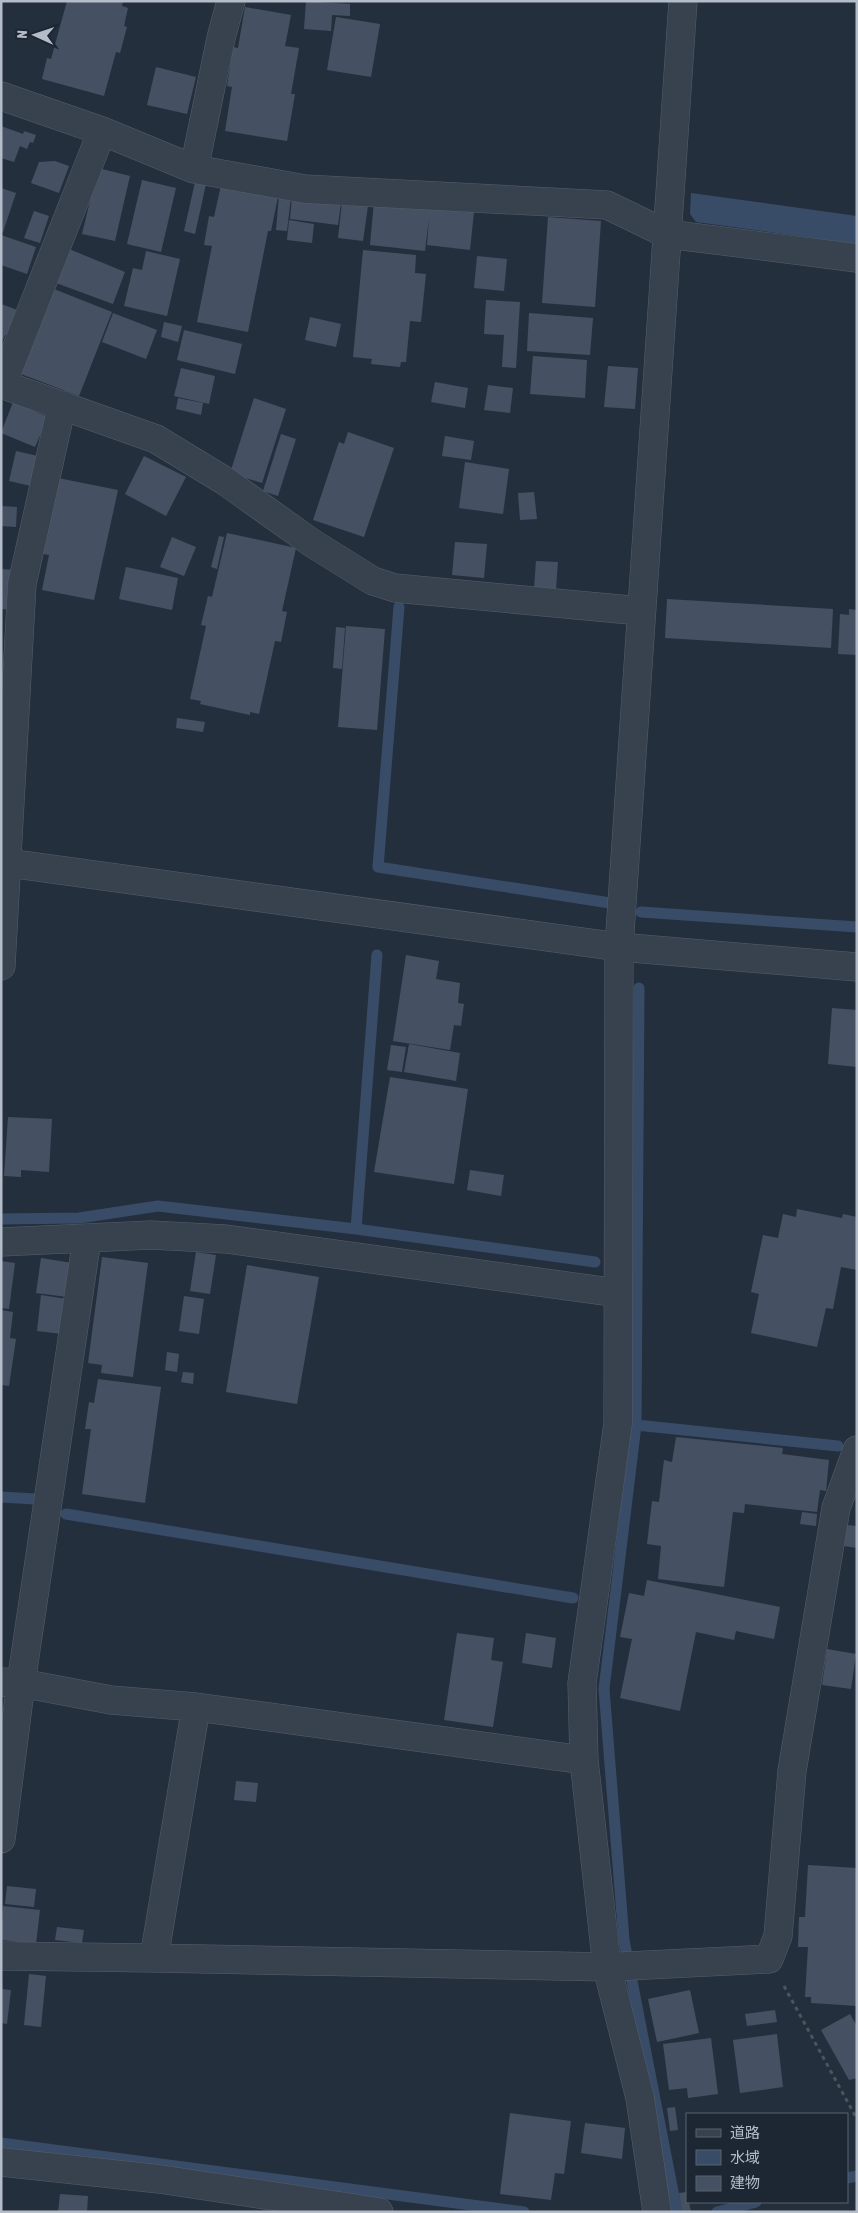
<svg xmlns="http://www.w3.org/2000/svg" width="858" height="2213" font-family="'Asap Condensed','Noto Sans JP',sans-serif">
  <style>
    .water { fill: #394c67 }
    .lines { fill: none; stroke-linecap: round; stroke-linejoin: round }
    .stream { stroke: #394c67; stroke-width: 11 }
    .building { fill: #455162 }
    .minor-casing { stroke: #565f6c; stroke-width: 29 }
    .tertiary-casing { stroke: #565f6c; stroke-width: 29 }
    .path { stroke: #44595c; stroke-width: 3; stroke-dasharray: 4 4; stroke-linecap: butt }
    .minor { stroke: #38414e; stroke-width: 28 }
    .tertiary { stroke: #38414e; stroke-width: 28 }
  </style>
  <rect width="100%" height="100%" fill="#242f3e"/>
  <path class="water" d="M691,193L857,216V244L696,222L690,214Z"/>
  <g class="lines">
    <path class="stream" d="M399,607L378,867L610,903
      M641,912L857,927
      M639,988L636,1425L604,1689L624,1940L677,2212
      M1,1219L79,1218L158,1206L356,1229L595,1262
      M356,1229L377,955
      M636,1425L838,1446
      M1,1497L35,1499
      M66,1514L573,1598
      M1,2143L524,2212
      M847,2178L857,2176
      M717,2212L756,2202"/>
  </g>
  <path class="building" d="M67,1H123L122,6L128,8L124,26L127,27L120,53L116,52L104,96L42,79L47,58L51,59Z
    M306,1L350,4V16L332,15L331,31L304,29Z
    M245,7L291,15L285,46L299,48L291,94H295L287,141L225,131L232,87L227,86L233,47L238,48Z
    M336,17L380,24L371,77L327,70Z
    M156,67L196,77L187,114L147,105Z
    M1,126L23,134L24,131L36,135L33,143L30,142L27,149L20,146L14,162L1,158Z
    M55,161L69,166L59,193L31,183L39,162Z
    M98,168L130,176L115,241L82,234Z
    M142,180L176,188L161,252L127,244Z
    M195,182L206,184L195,234L184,231Z
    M221,185L278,197L271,231H268L248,332L197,322L212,246L204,245L209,216L214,217Z
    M1,188L16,193L3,232H1Z
    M279,195L291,197L287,231L276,230Z
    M292,197L341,203L338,225L290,219Z
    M374,201L474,212L470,250L427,245L429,218L425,251L370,245Z
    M342,202L368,206L363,241L338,238Z
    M34,211L49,216L40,243L24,238Z
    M548,217L601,221L595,307L542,303Z
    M289,220L314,224L312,243L287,240Z
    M1,235L36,247L27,274L1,265Z
    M69,249L125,272L113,304L56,283Z
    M363,250L416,255L415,273L426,274L421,322L410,321L406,362H401L400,367L371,364L372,359L353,357Z
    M146,251L180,259L167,316L124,306L133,268L142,270Z
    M477,256L507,259L504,291L474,288Z
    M54,289L112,312L79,396L21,374Z
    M486,300L520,302L516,368L502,367L504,335L484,334Z
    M1,304L23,312L14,339L5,335L3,340L1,339Z
    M113,313L157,330L146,359L102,342Z
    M529,313L593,318L590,355L527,351Z
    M310,317L341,324L336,347L305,340Z
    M164,322L182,326L178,342L161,337Z
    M184,330L242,344L235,374L177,360Z
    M533,356L587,360L585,398L530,394Z
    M608,366L638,368L635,409L604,407Z
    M181,368L215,376L209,404L174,396Z
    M435,382L468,388L465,408L431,402Z
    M488,385L513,388L510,413L484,410Z
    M178,398L203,403L201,415L176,409Z
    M254,398L286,409L262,483L230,473Z
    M13,402L48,417L35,447L1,433Z
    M348,432L394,448L364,537L313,520L339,442L344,444Z
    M281,434L296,439L278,496L263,491Z
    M445,436L474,441L471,460L442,456Z
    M16,451L38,456L31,486L9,481Z
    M144,456L186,477L166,516L125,494Z
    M465,462L509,469L503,514L459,508Z
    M58,478L118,490L94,600L42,590L49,555L38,553Z
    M534,492L537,519L520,520L518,493Z
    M1,506L17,507L16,527L1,526Z
    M227,533L296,548L282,611L287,612L281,642L275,641L259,714L250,712V715L200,704L201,701L190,699L206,626L201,625L208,596L212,597Z
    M219,536L224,537L217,569L211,567Z
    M172,537L196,547L184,576L160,567Z
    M455,542L487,544L484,578L452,575Z
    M536,561L558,562L556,589L534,588Z
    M126,567L178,578L172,610L119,599Z
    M1,569L16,570L14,610L1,609Z
    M667,599L833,609L831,648L665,638Z
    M849,609L857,610V655L838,654L840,614L849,615Z
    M346,626L385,629L377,730L338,727Z
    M336,627L345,628L342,669L333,668Z
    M177,718L205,722L203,732L176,728Z
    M406,955L439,961L436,979L460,983L458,1003L464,1004L461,1026L454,1025L450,1050L393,1041Z
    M832,1008L857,1010V1067L828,1064Z
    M409,1044L460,1053L456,1081L404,1072Z
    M391,1045L406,1047L402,1072L387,1070Z
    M390,1077L468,1089L454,1184L374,1172Z
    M8,1117L52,1119L49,1172L21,1170V1177L4,1176Z
    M470,1170L504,1175L501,1196L467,1190Z
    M797,1209L842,1218L843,1214L857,1217V1270L841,1267L833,1309L826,1308L817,1347L751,1333L759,1294L751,1292L763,1235L778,1238L783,1214L796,1217Z
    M196,1252L216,1255L210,1294L190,1291Z
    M102,1257L148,1263L133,1377L101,1373L102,1365L88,1363Z
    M41,1258L72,1263L67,1297L36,1293Z
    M1,1261L15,1263L9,1309L1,1308Z
    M247,1265L319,1277L297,1404L226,1392Z
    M41,1295L67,1299L62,1334L37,1331Z
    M184,1296L204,1299L199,1334L179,1331Z
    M1,1310L13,1312L10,1338L16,1339L9,1386L1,1385Z
    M167,1352L179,1354L177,1372L165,1370Z
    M183,1372L194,1373L193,1384L181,1382Z
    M98,1379L161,1387L145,1503L82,1494L91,1429H85L89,1402L94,1403Z
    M676,1437L783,1448L782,1454L829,1460L826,1491L820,1490L817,1512L745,1504L744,1513L733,1512L724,1587L658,1579L661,1546L647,1544L652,1501L659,1502L664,1460L672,1462Z
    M802,1512L817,1514L816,1526L800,1524Z
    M847,1525L857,1526V1548L844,1546Z
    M647,1580L780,1607L774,1639L736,1631L734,1640L696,1632L680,1711L620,1698L632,1639L620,1637L629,1593L644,1596Z
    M457,1633L494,1638L491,1660L503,1662L493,1727L444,1720Z
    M526,1633L556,1638L552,1668L522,1663Z
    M827,1649L856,1654L851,1689L822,1685Z
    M236,1781L258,1783L256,1802L234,1800Z
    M808,1865L857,1868V2006L811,2003V1997H805L808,1947H798L799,1917H805Z
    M7,1886L36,1889L34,1907L5,1904Z
    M3,1906L40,1910L36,1944L1,1940Z
    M57,1927L84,1930L82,1943L55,1940Z
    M29,1974L46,1976L41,2027L24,2025Z
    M1,1989L11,1990L7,2024L1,2023Z
    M690,1990L699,2033L657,2042L648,1999Z
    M775,2010L777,2022L747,2026L745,2014Z
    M850,2014L857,2026V2078L849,2080L821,2030Z
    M777,2034L783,2087L740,2093L733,2040Z
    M711,2038L718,2094L688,2098L687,2088L669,2090L663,2044Z
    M675,2107L678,2130L670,2131L667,2108Z
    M510,2113L571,2121L564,2174L555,2173L551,2200L500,2194Z
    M585,2123L625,2128L622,2159L581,2153Z
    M687,2192V2202H689L691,2212H682L679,2193Z
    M60,2194L88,2196L87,2212H58Z"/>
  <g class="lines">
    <defs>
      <path id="minor" d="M1,96L102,131L194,169L221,38L231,1
        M194,169L305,189L607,205L667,234L857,258
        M1,384L156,439L225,481L312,543L373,581L395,588L641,611
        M2,385L102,131
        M1,966L22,584L62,405
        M1,1242L151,1235L226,1239L618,1293
        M1,1682L21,1683L111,1700L196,1707L584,1760
        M1,1839L21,1683L87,1239
        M1,1956L154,1958L607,1967L769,1959L778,1936L792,1771L836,1508L857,1450
        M154,1958L196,1707
        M1,2162L159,2179L379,2212
        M657,2212L640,2098L607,1967L584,1760L582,1683L618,1423L619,947L683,1"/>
      <path id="tertiary" d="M1,862L619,947L857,967"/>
    </defs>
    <use href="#minor" class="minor-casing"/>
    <use href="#tertiary" class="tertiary-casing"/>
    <path class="path" d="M784,1986L857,2119"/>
    <use href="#minor" class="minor"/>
    <use href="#tertiary" class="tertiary"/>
  </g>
  <rect width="858" height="2213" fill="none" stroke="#b4bcc9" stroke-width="5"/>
  <rect x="686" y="2113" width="162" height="90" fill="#1d2633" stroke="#59626f"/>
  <rect x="696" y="2129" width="25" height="8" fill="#38414e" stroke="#59626f"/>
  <text x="730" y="2138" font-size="15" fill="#b4bcc9">道路</text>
  <rect x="696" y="2150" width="25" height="15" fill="#394c67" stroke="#59626f"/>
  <text x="730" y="2163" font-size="15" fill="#b4bcc9">水域</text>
  <rect x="696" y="2176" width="25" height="15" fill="#455162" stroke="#59626f"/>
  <text x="730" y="2188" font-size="15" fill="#b4bcc9">建物</text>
  <g transform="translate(35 35) rotate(273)" stroke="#1d2633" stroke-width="4" paint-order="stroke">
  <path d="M0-4L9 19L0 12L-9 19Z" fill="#b4bcc9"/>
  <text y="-8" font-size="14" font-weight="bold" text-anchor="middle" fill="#b4bcc9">N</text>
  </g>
</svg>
